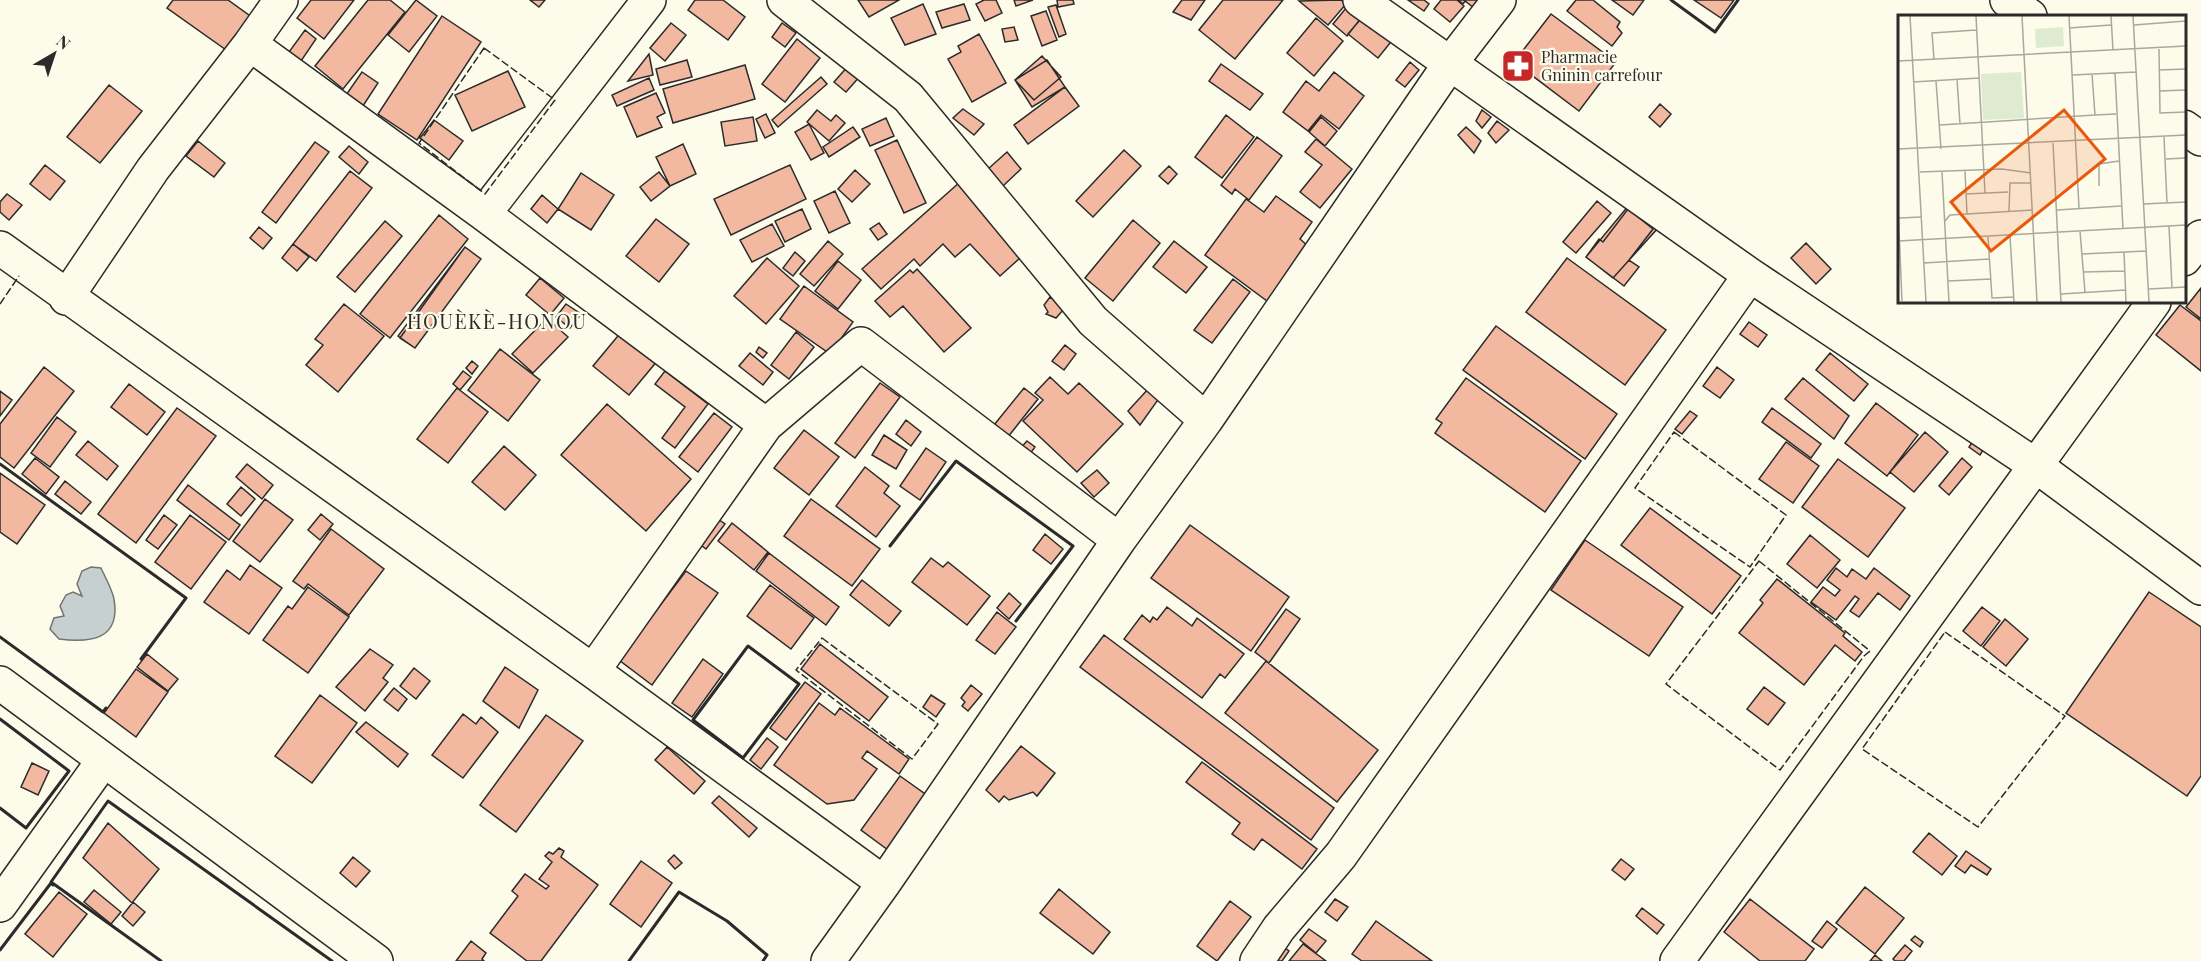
<svg xmlns="http://www.w3.org/2000/svg" width="2201" height="961" font-family="'Playfair Display',serif">
  <style>
    .water { fill: #c7d0d0; stroke: #74746e; stroke-width: 1.5 }
    .building { fill: #f2b8a0; stroke: #2b2b2b; stroke-width: 1.5 }
    .lines { fill: none; stroke-linecap: round; stroke-linejoin: round }
    .minor-casing { stroke: #2b2b2b; stroke-width: 36 }
    .minor { stroke: #fdfbea; stroke-width: 33 }
    .fence { stroke: #2b2b2b; stroke-width: 1.5; stroke-dasharray: 8 3; stroke-linecap: butt }
    .wall { stroke: #2b2b2b; stroke-width: 3 }
    .labels { text-anchor: middle; stroke-width: 4.5; stroke-linejoin: round; paint-order: stroke }
    .poi-label { font-size: 16px; fill: #2b2b2b; stroke: #fdfbea; text-anchor: start }
    .quarter-label { font-size: 20px; letter-spacing: 1.5px; fill: #2b2b2b; stroke: #fdfbea }
    .inset-road { fill: none; stroke: #a9a89e; stroke-width: 1.5 }
    .view { fill: #e8590c; fill-opacity: 0.15; stroke: #e8590c; stroke-width: 3 }
    .inset-edge { fill: none; stroke: #2b2b2b; stroke-width: 3 }
  </style>
  <rect width="100%" height="100%" fill="#fdfbea"/>
  <path class="water" d="M91,567L101,568C105,577 112,589 114,599C121,640 90,643 59,639L50,629L54,618L64,616L60,606L66,595L73,592L82,596L77,584L82,571Z"/>
  <path class="building" d="M173,0H228L253,18L229,52L167,8Z
    M311,0H354L324,39L297,18Z
    M368,0H390L405,12L343,89L315,66Z
    M416,0L437,16L409,52L388,35Z
    M530,0H545L539,7Z
    M695,0H723L745,17L728,40L688,10Z
    M858,0H899L869,17Z
    M984,0H996L1002,13L985,21L976,4Z
    M1014,0H1033L1016,6Z
    M1057,0H1073L1074,4L1058,7Z
    M1182,0H1205L1191,20L1173,12Z
    M1223,0H1283L1235,59L1199,30Z
    M1341,0L1346,4L1328,25L1299,1Z
    M1408,0H1424L1429,4L1424,11Z
    M1441,0H1457L1464,6L1450,22L1434,9Z
    M1458,0H1480L1474,8L1465,1L1463,4Z
    M1576,0H1593L1620,22L1617,27L1622,33L1612,46L1567,11Z
    M1612,0H1644L1633,15Z
    M1694,0H1734L1721,18Z
    M1351,2L1365,13L1347,36L1333,24Z
    M923,4L936,34L905,45L891,18Z
    M964,4L970,20L942,28L936,12Z
    M1056,5L1066,34L1059,37L1048,7Z
    M1046,11L1057,40L1042,46L1031,16Z
    M1365,14L1394,38L1378,58L1348,34Z
    M1551,14L1616,62L1579,111L1514,62Z
    M442,16L481,42L417,140L378,114Z
    M1316,18L1343,41L1314,76L1287,53Z
    M671,23L686,35L665,61L650,48Z
    M782,23L796,33L785,47L772,37Z
    M1014,27L1018,40L1005,42L1002,29Z
    M305,30L316,39L301,61L289,52Z
    M979,34L1006,83L972,102L948,59L961,52L958,46Z
    M797,39L820,58L785,102L762,84Z
    M649,54L653,75L628,81Z
    M1042,56L1061,77L1034,100L1015,80Z
    M687,60L692,77L660,85L656,69Z
    M1047,60L1065,87L1032,107L1015,80Z
    M1410,62L1419,70L1405,87L1396,80Z
    M1221,64L1263,94L1250,110L1209,81Z
    M745,65L755,99L673,123L663,89Z
    M849,65L861,75L846,92L834,82Z
    M508,71L525,107L472,131L455,95Z
    M362,72L378,83L361,109L344,98Z
    M1334,72L1364,96L1339,129L1321,115L1308,131L1283,112L1306,81L1319,91Z
    M821,77L827,84L778,127L772,120Z
    M649,78L654,90L617,106L612,95Z
    M109,85L142,111L100,163L67,137Z
    M1065,87L1079,106L1028,144L1014,125Z
    M656,93L665,113L657,117L662,127L637,137L624,107Z
    M1660,104L1671,114L1660,127L1649,117Z
    M963,109L984,124L974,135L953,118Z
    M817,110L831,121L836,115L845,123L829,141L807,122Z
    M1482,110L1491,117L1482,128L1476,121Z
    M766,114L775,133L765,138L756,119Z
    M1226,115L1254,137L1222,178L1195,157Z
    M753,117L757,141L725,146L721,122Z
    M1321,117L1337,131L1325,146L1309,132Z
    M886,118L894,136L870,146L862,129Z
    M434,120L463,141L449,160L420,138Z
    M1497,121L1509,130L1496,143L1488,133Z
    M809,124L824,153L811,160L795,132Z
    M853,127L860,137L829,157L823,147Z
    M1466,127L1481,141L1474,153L1458,135Z
    M1257,137L1282,156L1249,200L1235,189L1232,194L1221,185Z
    M1316,139L1352,169L1320,208L1300,192L1322,165L1305,152Z
    M897,140L926,203L904,213L875,150Z
    M198,141L225,163L214,177L186,156Z
    M315,142L329,152L276,223L262,212Z
    M683,144L696,174L670,186L656,157Z
    M349,146L368,162L359,174L339,157Z
    M1124,150L1141,166L1093,217L1076,201Z
    M1007,152L1021,169L1003,186L988,169Z
    M45,165L65,181L50,200L30,184Z
    M790,165L806,199L731,235L714,199Z
    M1169,166L1177,174L1168,184L1159,176Z
    M855,170L870,184L852,202L838,189Z
    M350,171L372,188L316,261L293,244Z
    M659,172L670,186L651,201L640,187Z
    M581,173L614,195L591,230L558,209Z
    M960,182L978,200L974,203L1021,257L1000,276L970,244L955,257L943,244L920,266L914,259L881,289L862,269Z
    M835,191L850,223L829,233L814,201Z
    M7,194L22,205L9,220L0,212V202Z
    M542,195L558,209L547,223L531,209Z
    M1276,196L1312,222L1300,239L1308,246L1267,301L1205,255L1246,199L1264,212Z
    M1597,201L1611,213L1576,253L1563,242Z
    M1629,205L1658,228L1613,278L1586,257Z
    M802,209L811,229L785,242L775,221Z
    M1628,209L1653,229L1629,260L1639,267L1624,286L1586,257L1599,239L1603,242Z
    M439,215L468,239L390,338L360,314Z
    M656,219L689,244L659,282L626,256Z
    M1133,220L1160,243L1113,301L1085,278Z
    M385,221L402,236L355,292L337,277Z
    M879,223L887,234L878,240L870,229Z
    M772,224L784,246L752,262L740,240Z
    M259,227L272,238L263,249L250,238Z
    M828,241L843,254L814,286L800,274Z
    M1174,241L1207,267L1186,293L1153,267Z
    M1806,243L1831,269L1816,284L1791,258Z
    M293,244L309,257L297,271L282,258Z
    M465,247L481,259L415,348L398,336Z
    M465,247L481,259L415,348L400,338Z
    M795,252L805,261L793,276L783,268Z
    M767,258L799,286L766,324L734,296Z
    M767,258L799,286L766,324L734,296Z
    M1567,258L1666,330L1625,385L1526,312Z
    M838,261L861,280L838,309L815,291Z
    M917,269L971,328L944,352L903,306L890,317L875,301L910,270L913,273Z
    M540,278L564,298L550,315L526,295Z
    M1233,279L1250,292L1212,343L1194,330Z
    M804,286L853,322L830,354L780,319Z
    M2201,288V319L2186,307Z
    M1057,296L1064,309L1056,318L1046,314L1048,312L1044,305L1050,297L1054,300Z
    M344,304L384,336L338,392L306,365L323,345L315,339Z
    M566,304L581,314L570,328L556,317Z
    M2180,305L2201,321V371L2156,335Z
    M547,318L568,337L533,373L512,354Z
    M1749,322L1767,335L1758,347L1740,334Z
    M1496,326L1617,414L1585,459L1463,370Z
    M622,331L658,360L629,395L593,366Z
    M796,332L814,347L789,379L771,365Z
    M1065,345L1076,354L1064,370L1052,361Z
    M759,347L767,353L763,358L756,352Z
    M500,349L540,380L508,421L468,390Z
    M750,353L773,372L763,385L739,366Z
    M1830,353L1868,384L1854,401L1816,370Z
    M472,361L478,366L472,374L466,368Z
    M44,367L74,391L14,468L0,457V424Z
    M1717,367L1734,380L1720,398L1703,386Z
    M463,371L471,377L460,390L453,384Z
    M665,371L708,404L675,448L662,438L685,407L655,384Z
    M1050,377L1068,394L1079,383L1123,424L1077,472L1023,421L1043,400L1035,393Z
    M1466,378L1581,461L1545,512L1435,433L1442,423L1436,419Z
    M1803,378L1849,416L1834,439L1785,399Z
    M880,383L900,397L855,458L835,443Z
    M129,384L165,412L147,435L111,407Z
    M457,388L488,412L448,463L417,439Z
    M1024,388L1038,399L1004,442L990,430Z
    M1149,388L1160,397L1140,425L1128,411Z
    M0,391L12,400L0,416Z
    M1876,403L1918,435L1887,476L1845,443Z
    M607,404L691,479L646,531L561,455Z
    M177,408L216,436L136,543L98,514Z
    M1772,408L1821,444L1811,458L1762,422Z
    M1690,411L1697,416L1682,434L1675,429Z
    M714,413L732,427L698,472L679,457Z
    M57,417L76,432L50,467L31,453Z
    M906,420L921,432L911,446L896,434Z
    M804,430L839,457L809,495L774,468Z
    M1925,432L1948,452L1914,492L1890,472Z
    M1979,432L1990,439L1980,455L1969,447Z
    M884,435L907,450L896,469L872,455Z
    M88,441L118,466L107,480L76,455Z
    M1027,441L1035,447L1027,458L1018,451Z
    M1786,442L1819,466L1793,503L1759,479Z
    M504,446L536,475L505,510L472,482Z
    M926,448L946,462L920,500L900,486Z
    M35,458L59,477L46,494L22,474Z
    M1962,458L1972,467L1949,495L1939,486Z
    M1838,459L1905,508L1868,557L1802,507Z
    M247,464L273,485L262,499L236,477Z
    M865,467L889,486L884,493L900,506L876,537L836,506Z
    M1097,470L1109,483L1094,497L1081,483Z
    M0,473L45,505L17,544L0,532Z
    M65,481L91,502L81,514L55,494Z
    M188,485L240,525L229,540L177,500Z
    M241,487L255,499L241,516L227,504Z
    M265,499L293,520L260,562L233,541Z
    M811,499L880,549L852,586L784,536Z
    M1650,508L1741,576L1712,614L1621,545Z
    M321,514L333,524L320,540L308,530Z
    M164,515L177,525L158,549L146,540Z
    M190,515L226,542L191,589L155,562Z
    M715,517L725,524L706,549L697,542Z
    M732,523L768,552L754,570L718,541Z
    M1190,525L1289,597L1251,651L1151,578Z
    M331,529L384,569L349,615L308,584L304,589L293,581Z
    M1045,534L1063,549L1051,564L1033,550Z
    M1810,535L1840,560L1817,588L1787,564Z
    M1585,540L1683,607L1649,656L1551,590Z
    M769,553L839,607L826,625L756,571Z
    M931,558L943,567L948,562L990,596L967,625L912,582Z
    M250,565L282,588L249,634L204,602L227,570L240,580Z
    M1836,568L1847,577L1852,569L1866,579L1874,568L1910,596L1900,610L1878,593L1859,617L1850,611L1859,599L1855,596L1836,620L1811,602L1823,587L1835,596L1840,590L1827,580Z
    M686,571L718,593L652,685L619,660Z
    M1777,579L1845,633L1843,636L1862,652L1855,661L1835,645L1804,685L1739,633L1763,603L1760,600Z
    M862,580L901,611L889,626L850,595Z
    M770,585L814,618L791,649L747,616Z
    M770,585L814,618L791,649L747,616Z
    M308,587L349,617L308,673L263,640L288,606L292,609Z
    M2149,592L2201,627V776L2187,796L2066,713Z
    M1009,593L1021,604L1009,619L997,608Z
    M1167,607L1192,626L1197,618L1244,654L1225,678L1220,674L1202,698L1124,639L1142,615L1150,622L1153,617L1157,620Z
    M1982,607L2000,621L1981,646L1963,631Z
    M1286,609L1300,619L1269,663L1255,652Z
    M997,612L1016,627L995,654L976,640Z
    M2005,619L2028,639L2006,666L1983,647Z
    M1104,635L1334,808L1311,840L1080,667Z
    M820,644L888,697L869,721L801,669Z
    M370,649L393,665L383,678L388,682L365,711L336,687Z
    M147,654L178,679L168,691L137,667Z
    M703,659L723,674L692,717L672,703Z
    M1266,661L1378,750L1337,802L1225,713Z
    M505,667L538,690L519,728L483,701Z
    M414,668L430,681L416,699L400,686Z
    M136,669L168,692L136,737L104,713Z
    M805,682L821,694L786,740L770,728Z
    M971,685L982,694L968,711L962,706L965,702L961,698Z
    M1764,687L1785,703L1768,725L1747,709Z
    M394,688L407,699L398,711L384,700Z
    M320,695L357,723L312,783L275,756Z
    M931,695L945,704L936,717L923,707Z
    M819,703L835,715L840,708L909,759L899,774L867,751L862,758L877,769L854,800L827,804L774,765Z
    M463,714L476,724L481,717L498,732L463,778L432,755Z
    M546,715L583,741L516,832L480,805Z
    M366,722L408,754L398,767L356,732Z
    M767,738L778,747L761,769L750,760Z
    M1021,746L1055,773L1037,796L1033,792L1009,800L1004,796L999,802L986,790Z
    M667,747L705,781L694,794L655,760Z
    M1202,762L1317,849L1302,869L1262,839L1254,850L1232,834L1240,823L1186,782Z
    M32,763L49,771L38,795L21,787Z
    M900,776L928,796L888,850L861,830Z
    M719,796L757,828L749,837L712,803Z
    M108,823L159,869L132,903L83,858Z
    M1929,833L1957,856L1942,875L1913,852Z
    M559,848L564,851L561,857L598,885L541,961H527L490,933L518,896L512,891L525,874L546,889L549,886L539,879L552,862L545,856L549,852L553,854Z
    M1966,851L1991,869L1987,875L1971,865L1965,873L1955,866Z
    M674,855L682,863L675,869L668,861Z
    M353,857L370,871L356,887L340,873Z
    M1621,859L1634,869L1625,880L1612,870Z
    M641,861L672,883L641,927L610,904Z
    M1865,887L1904,918L1875,954L1836,923Z
    M1059,889L1110,932L1093,954L1040,913Z
    M94,890L121,912L111,924L84,902Z
    M59,892L87,914L53,957L25,934Z
    M1335,899L1348,907L1337,921L1325,912Z
    M1750,899L1814,949L1805,961H1760L1724,932Z
    M1230,901L1251,917L1217,961L1197,946Z
    M133,902L145,912L133,926L122,916Z
    M1642,908L1664,925L1657,934L1636,916Z
    M1376,921L1432,961H1362L1352,954Z
    M1827,921L1837,929L1822,948L1812,941Z
    M1309,929L1326,941L1316,953L1300,940Z
    M1915,936L1923,942L1920,947L1911,940Z
    M471,941L486,953L482,959L484,961H456Z
    M1278,943L1289,951L1282,961H1265Z
    M1303,944L1326,961H1289Z
    M1905,945L1912,951L1904,961H1895L1893,959Z
    M1875,955L1882,961H1870Z"/>
  <g class="lines">
    <defs>
      <path id="minor" d="M784,0L908,97L1093,321L1206,420
        M1360,0L1750,275L2035,465L2201,588
        M2007,0L2030,16
        M250,44L484,214L766,425
        M2184,127L2201,139
        M484,214L649,0
        M0,248L593,671L884,883
        M2184,259L2201,237
        M66,298L153,169L250,44L281,0
        M593,671L766,425L861,344L1119,540
        M0,683L376,961
        M0,905L103,761
        M828,961L884,883L1119,540L1206,420L1449,65L1499,0
        M1257,961L1279,928L1341,855L1750,275
        M1677,961L2154,302"/>
    </defs>
    <use href="#minor" class="minor-casing"/>
    <use href="#minor" class="minor"/>
    <path class="fence" d="M484,48L555,100L485,194L419,143Z
      M0,304L19,276
      M1674,432L1786,515L1750,567L1635,488Z
      M1759,561L1870,651L1864,656L1780,770L1666,684Z
      M1945,632L2065,716L1978,827L1862,749Z
      M822,638L938,724L912,759L796,670Z"/>
    <path class="wall" d="M1671,0L1715,32L1738,0
      M0,464L186,598L141,659
      M890,546L956,461L1073,546L1016,621
      M0,637L103,712L106,708
      M748,646L799,684L743,758L693,720Z
      M0,719L69,771L26,828L0,808
      M0,950L51,883L53,885
      M161,961L51,882L108,801L332,961
      M629,961L679,892L727,921L767,955L763,961"/>
  </g>
  <defs>
    <symbol id="pharmacy-square" viewBox="-11 -11 22 22"><rect x="-9" y="-9" width="18" height="18" rx="4" fill="#c62828" stroke="#fdfbea"/><path d="M-2-6h4v4h4v4h-4v4h-4v-4h-4v-4h4Z" fill="#fff"/></symbol>
  </defs>
  <g fill-rule="evenodd">
    <use href="#pharmacy-square" x="1499" y="47" width="38" height="38"/>
  </g>
  <g class="labels">
    <g class="poi-label">
      <text x="1541" y="63">Pharmacie<tspan x="1541" dy="18">Gninin carrefour</tspan></text>
    </g>
    <g class="quarter-label">
      <text x="497" y="329">HOUÈKÈ-HONOU</text>
    </g>
  </g>
  <g transform="translate(1898 15)">
    <rect width="288" height="288" fill="#fdfbea"/>
    <path d="M165,12L166,31L138,33L137,14ZM123,57L126,103L85,105L83,59Z" fill="#deebd1"/>
    <path class="inset-road" d="M12,1L28,287M78,1L87,178M124,1L139,287M171,1L181,193M213,1L215,35M235,1L251,287M236,10L288,6M171,13L213,10M261,34L262,98L288,97M36,44L34,18L78,15M0,46L288,31M261,55L288,54M217,58L225,214M194,59L197,100L218,99M174,60L238,57M59,64L62,109M38,66L43,134M15,67L81,63M261,76L288,75M42,110L197,100M266,122L269,188M155,128L163,287M0,134L288,120M268,144L288,143M67,156L69,199M22,157L104,154L133,158M44,157L51,287M201,171V149L221,146M68,179L110,177M245,189L288,187M0,191L4,286M159,195L223,191M111,196L112,168H133M1,203L24,202M47,206L52,200L135,195M271,211L274,273M182,216L187,277M112,221L116,287M90,222L94,283L116,282M0,226L288,210M226,237L228,287M184,239L248,236M26,248L91,244M185,257L227,256M50,266L93,264M251,274L288,272M163,279L227,275"/>
    <path class="view" d="M166,95L207,144L93,236L53,187Z"/>
    <rect width="288" height="288" class="inset-edge"/>
  </g>
  <g transform="translate(54 54) rotate(39)" stroke="#fdfbea" stroke-width="4.5" paint-order="stroke">
  <path d="M0-4.5L10 22L0 15L-10 22Z" fill="#2b2b2b"/>
  <text y="-9" font-size="16" font-weight="bold" text-anchor="middle" fill="#2b2b2b">N</text>
  </g>
</svg>
